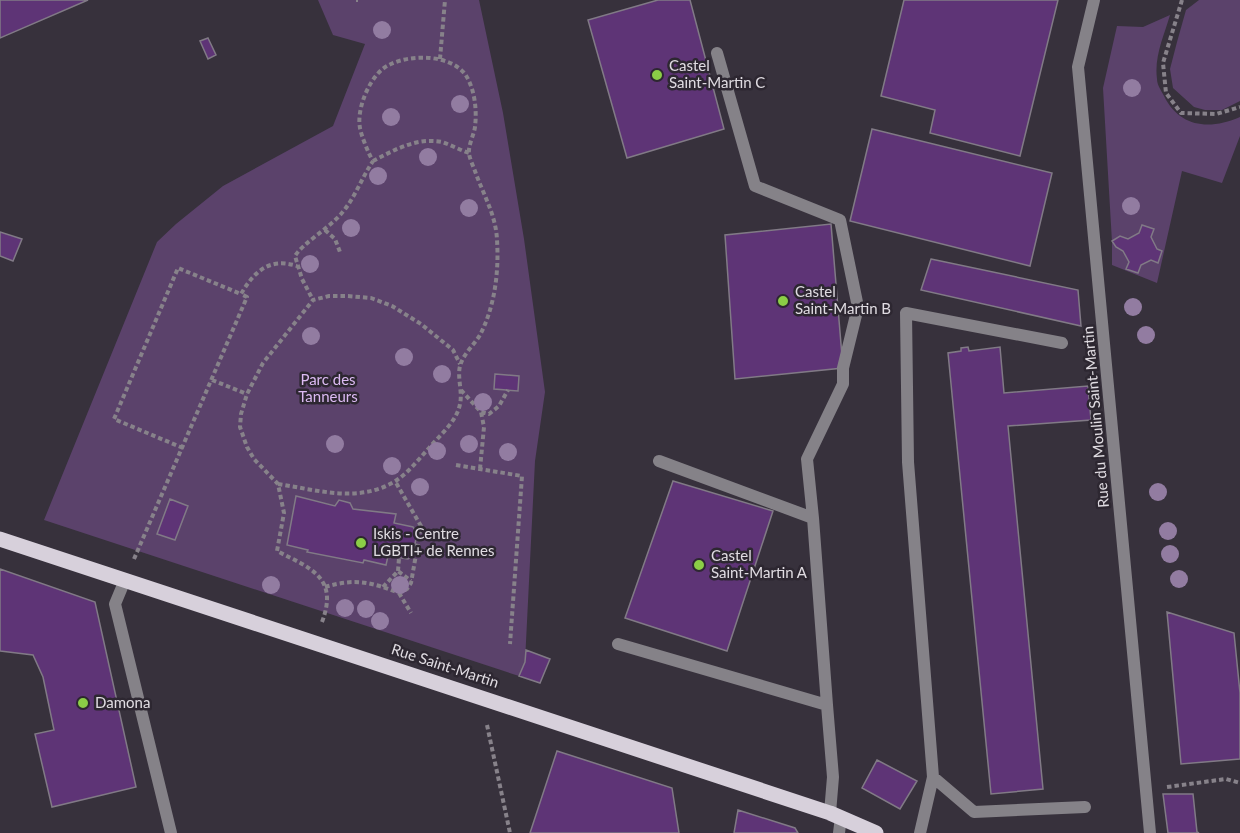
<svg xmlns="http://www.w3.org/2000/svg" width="1240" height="833" font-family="Lato,sans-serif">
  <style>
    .green { fill: #5b426b }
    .building { fill: #5e3476; stroke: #817a86; stroke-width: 1.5 }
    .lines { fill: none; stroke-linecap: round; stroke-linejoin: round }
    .path { stroke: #87828a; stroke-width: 4; stroke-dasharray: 4.5 3; stroke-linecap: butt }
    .service { stroke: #858288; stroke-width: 12 }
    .minor { stroke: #858288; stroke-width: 12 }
    .tertiary { stroke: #858288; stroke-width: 12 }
    .primary { stroke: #d7d0db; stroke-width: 15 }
    .tree { fill: #927ca1 }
    .poi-dot { fill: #8bce46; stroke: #2d2731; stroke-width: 2 }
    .labels { text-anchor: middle; stroke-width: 5; stroke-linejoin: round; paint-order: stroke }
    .poi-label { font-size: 15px; fill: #e0dce2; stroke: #2d2731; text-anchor: start }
    .park-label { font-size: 15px; fill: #dcbaf3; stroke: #2d2731 }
    .street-label { font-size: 15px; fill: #e0dce2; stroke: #2d2731 }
  </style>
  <rect width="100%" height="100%" fill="#37313c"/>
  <path class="green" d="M318,0H479L503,113L524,239L545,392L535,461L525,662L519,676L44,520L157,242L176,224L223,186L333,126L365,44L333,35Z
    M1199,0H1240V101L1222,110H1205L1194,107L1173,88L1170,69L1177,42L1186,10Z
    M1170,15C1164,36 1154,56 1157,79C1157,85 1161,90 1164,96C1180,128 1210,130 1240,117V136L1222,183L1182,171L1157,283L1112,265V242L1103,88L1117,26L1143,27Z"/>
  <path class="building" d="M0,0H88L0,38Z
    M658,0H690L724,129L627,158L588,20Z
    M904,0H1058L1020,156L930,133L935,110L881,96Z
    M208,38L216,55L208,59L200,41Z
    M872,129L1052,173L1030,266L850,221Z
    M831,224L843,368L735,379L725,235Z
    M1142,225L1154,229L1151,237L1157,249L1162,251L1158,263L1151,260L1141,265L1138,273L1126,269L1129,262L1123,251L1116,247L1112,241L1120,236L1128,239L1139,233Z
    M0,232L22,239L13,261L0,256Z
    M931,259L1078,290L1081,326L921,290Z
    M968,347L969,351L1000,347L1004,393L1088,386L1091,420L1008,426L1043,789L991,794L948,353L961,351V348Z
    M495,374L519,376L518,391L494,389Z
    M673,481L773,511L727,651L625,618Z
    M296,496L335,506L339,500L350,503L353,509L396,514L394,523L413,527L417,533L413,555L408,559L388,556L386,565L364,560L363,563L307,552L308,550L287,545Z
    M170,499L188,506L175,540L157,534Z
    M0,569L95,602L136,787L52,807L35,734L54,730L43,677L33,655L0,651Z
    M1167,612L1234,633L1240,693V759L1181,764Z
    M526,650L550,659L540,683L519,676L525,662Z
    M557,751L672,788L679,833H530Z
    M877,760L917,781L900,809L862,788Z
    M1163,794H1193L1197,832L1199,833H1168Z
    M738,810L795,828L798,833H734Z"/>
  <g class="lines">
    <path class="path" d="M356,0H358
      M1182,0L1163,63L1166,93L1181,113L1216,114L1240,107
      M440,59L445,0
      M373,161C394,150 417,137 442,142C451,145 460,150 469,153
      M325,230L335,239L340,252
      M212,380L247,394
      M461,390L481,412L489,414L499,406L508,390
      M183,448L114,419L178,268L241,294
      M456,465L522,476L510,644
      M480,469L484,427L481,412
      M278,484C318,490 360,504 397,480C409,472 419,459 429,448C440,435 457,421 460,404C463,391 456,375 461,363C465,352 476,343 481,333C495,305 499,271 497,240C496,215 483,194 475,171C473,166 470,159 469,154C468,145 474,135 475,127C477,110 475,89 465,74C449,54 410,54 389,65C371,73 356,108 360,128C361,135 369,155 373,161C361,179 355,198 341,214C328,229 303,243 295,256L302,279L313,300
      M134,559L247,297L241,294C254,272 269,257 297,266
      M398,571L399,558
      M325,587C355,578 371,582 399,593L407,589L411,583L421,526L395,481
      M383,587L398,571L411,581
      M399,593L411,613
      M322,622C339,577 310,568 277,551L284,513L278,484L254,459L247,447L240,427L241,414L247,394L263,363L313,300L329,296H348L371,298L392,306L421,324L453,350L460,364
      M487,725L510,833
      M1167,787L1226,779L1240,783"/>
    <path class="service" d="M1062,343L906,313L908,462L933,777L974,812L1085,807
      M659,461L813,518L807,459L843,384V368L858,307L840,220L755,186L717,53
      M125,580L115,604L171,833
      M618,644L827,705L813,518
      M827,705L833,777L830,813
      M920,833L933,777"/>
    <path class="minor" d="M1094,0L1078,67L1150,833"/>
    <path class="tertiary" d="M839,833L841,817"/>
    <path class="primary" d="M0,539L830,813L876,833"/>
  </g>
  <g class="tree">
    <circle cx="382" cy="30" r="9"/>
    <circle cx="1132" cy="88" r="9"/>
    <circle cx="460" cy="104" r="9"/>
    <circle cx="391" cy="117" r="9"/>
    <circle cx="428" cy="157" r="9"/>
    <circle cx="378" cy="176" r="9"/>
    <circle cx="1131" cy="206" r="9"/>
    <circle cx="469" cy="208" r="9"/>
    <circle cx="351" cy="228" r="9"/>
    <circle cx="310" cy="264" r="9"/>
    <circle cx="1133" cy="307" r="9"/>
    <circle cx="1146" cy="335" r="9"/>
    <circle cx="311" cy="336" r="9"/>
    <circle cx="404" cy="357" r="9"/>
    <circle cx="442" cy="374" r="9"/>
    <circle cx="483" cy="402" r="9"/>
    <circle cx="335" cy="444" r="9"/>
    <circle cx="469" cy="444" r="9"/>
    <circle cx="437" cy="451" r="9"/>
    <circle cx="508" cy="452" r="9"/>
    <circle cx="392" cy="466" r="9"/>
    <circle cx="420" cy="487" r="9"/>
    <circle cx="1158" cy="492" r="9"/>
    <circle cx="1168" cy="531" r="9"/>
    <circle cx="1170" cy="554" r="9"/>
    <circle cx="1179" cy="579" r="9"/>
    <circle cx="271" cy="585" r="9"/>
    <circle cx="400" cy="585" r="9"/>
    <circle cx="345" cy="608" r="9"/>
    <circle cx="366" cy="609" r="9"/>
    <circle cx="380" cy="621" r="9"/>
  </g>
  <g class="poi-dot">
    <circle cx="657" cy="75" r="6"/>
    <circle cx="783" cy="301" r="6"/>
    <circle cx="361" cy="543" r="6"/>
    <circle cx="699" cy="565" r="6"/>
    <circle cx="83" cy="703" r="6"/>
  </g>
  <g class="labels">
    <g class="poi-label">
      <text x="669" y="71">Castel<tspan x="669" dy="17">Saint-Martin C</tspan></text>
      <text x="795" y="297">Castel<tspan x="795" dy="17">Saint-Martin B</tspan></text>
      <text x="373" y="539">Iskis - Centre<tspan x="373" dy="17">LGBTI+ de Rennes</tspan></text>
      <text x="711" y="561">Castel<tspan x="711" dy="17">Saint-Martin A</tspan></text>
      <text x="95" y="708">Damona</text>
    </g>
    <g class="park-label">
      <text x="328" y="385">Parc des<tspan x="328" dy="17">Tanneurs</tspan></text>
    </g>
    <g class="street-label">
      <text transform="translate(1096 417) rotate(-95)" y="5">Rue du Moulin Saint-Martin</text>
      <text transform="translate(445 666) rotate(18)" y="5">Rue Saint-Martin</text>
    </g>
  </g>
</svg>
